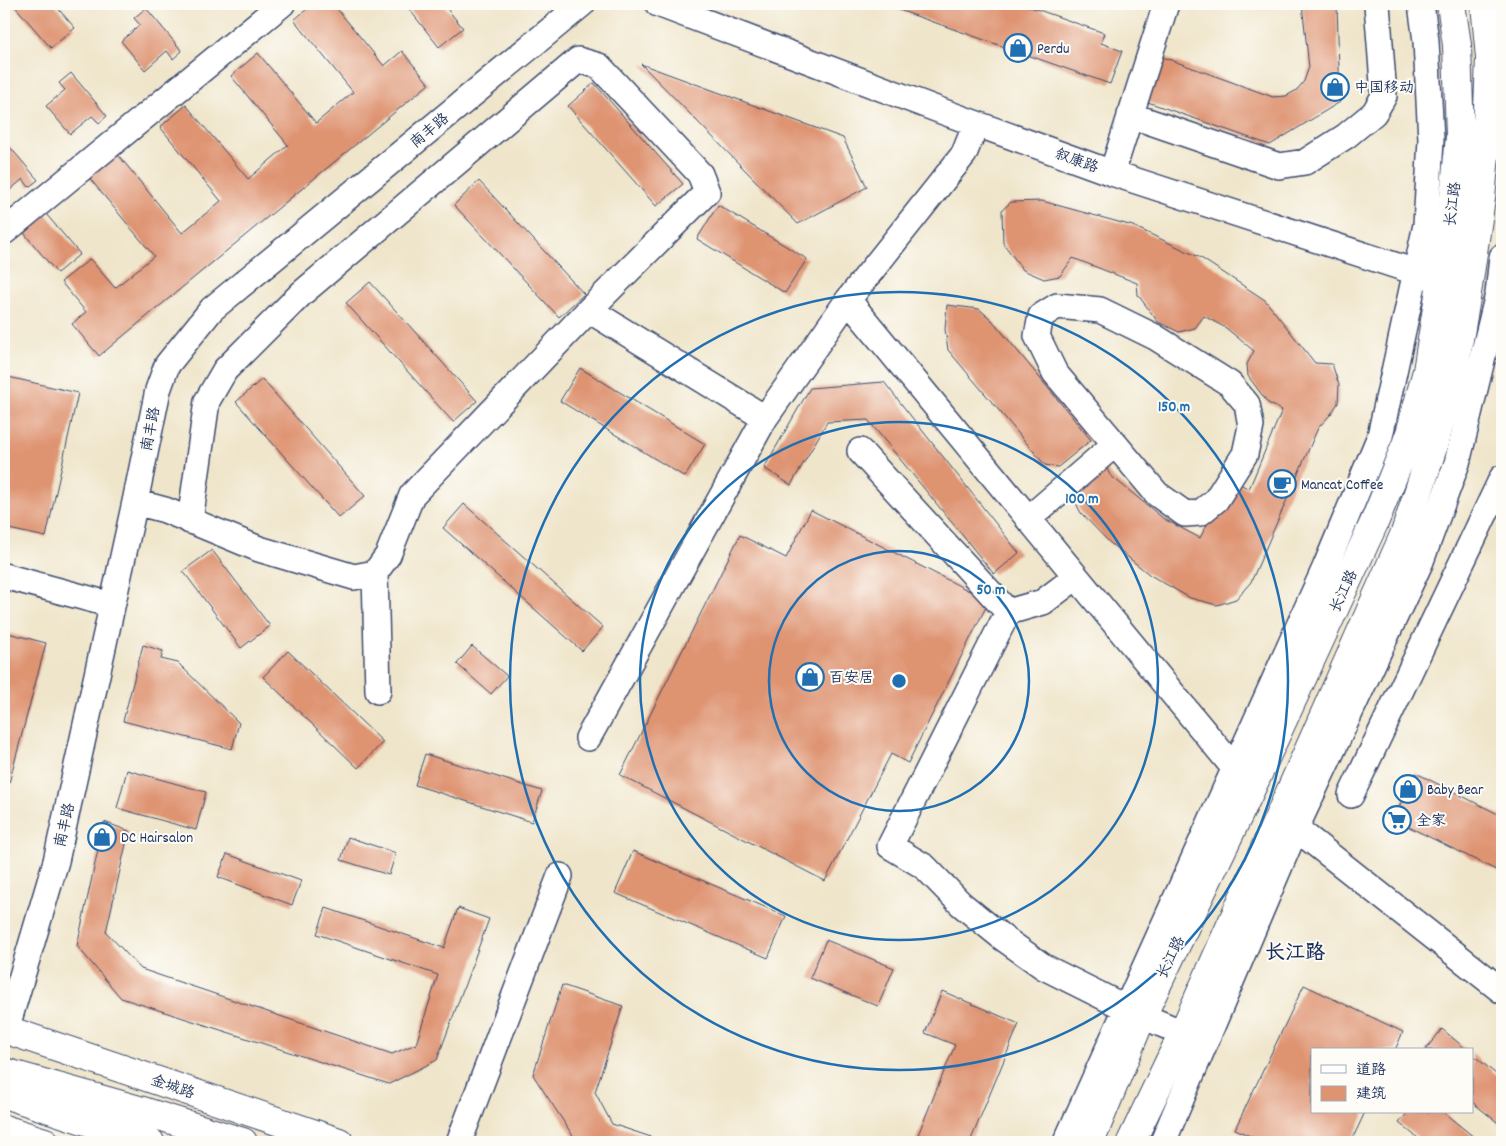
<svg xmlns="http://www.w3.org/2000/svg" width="1506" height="1146" font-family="Dekko,'LXGW WenKai TC',sans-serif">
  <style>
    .building { fill: #de9371 }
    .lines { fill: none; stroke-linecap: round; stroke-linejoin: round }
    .minor-casing { stroke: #3b4a6e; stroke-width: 28 }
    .major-casing { stroke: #3b4a6e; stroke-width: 30 }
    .highway-casing { stroke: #3b4a6e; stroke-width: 30 }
    .minor { stroke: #fff; stroke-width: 25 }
    .major { stroke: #fff; stroke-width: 28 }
    .highway { stroke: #fff; stroke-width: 28 }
    .ring { fill: none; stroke: #1f6fb2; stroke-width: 2.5 }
    .labels { text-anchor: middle; stroke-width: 4; stroke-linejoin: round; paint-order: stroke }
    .poi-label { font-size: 15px; fill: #1b2f5e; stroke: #fdfcf7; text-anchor: start }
    .street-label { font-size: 15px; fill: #1b2f5e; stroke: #fdfcf7 }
    .district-label { font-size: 20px; font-weight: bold; fill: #1b2f5e; stroke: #fdfcf7 }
    .centre { fill: #1f6fb2; stroke: #fdfcf7; stroke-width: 2.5 }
    .ring-label { font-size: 15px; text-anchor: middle; font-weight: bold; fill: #1f6fb2; stroke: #fdfcf7; stroke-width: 4; stroke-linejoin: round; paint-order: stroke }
  </style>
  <rect width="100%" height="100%" fill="#fdfcf7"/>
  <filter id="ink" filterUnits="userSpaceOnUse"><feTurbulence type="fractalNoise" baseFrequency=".02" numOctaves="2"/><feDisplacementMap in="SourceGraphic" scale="10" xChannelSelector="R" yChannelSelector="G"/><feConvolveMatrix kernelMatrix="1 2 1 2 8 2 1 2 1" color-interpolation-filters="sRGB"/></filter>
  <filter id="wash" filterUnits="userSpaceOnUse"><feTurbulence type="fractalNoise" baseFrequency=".0096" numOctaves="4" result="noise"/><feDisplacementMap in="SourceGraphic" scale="20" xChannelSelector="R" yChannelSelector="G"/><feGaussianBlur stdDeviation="1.12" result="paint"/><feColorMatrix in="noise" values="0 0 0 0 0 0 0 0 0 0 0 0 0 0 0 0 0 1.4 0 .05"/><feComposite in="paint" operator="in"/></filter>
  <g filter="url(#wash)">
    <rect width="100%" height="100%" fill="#efe5ca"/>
    <g id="blocks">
      <path class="building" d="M13,4H54L75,28L51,48Z
        M313,4H333L384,66L402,51L429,84L99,356L72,324L86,312L61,282L90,259L115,288L154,256L86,174L115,151L182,233L221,201L160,127L186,105L248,179L288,145L231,76L258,53L316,123L353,92L294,20Z
        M405,4H443L463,28L439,47Z
        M882,4H1022L1104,33L1101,43L1122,51L1110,84Z
        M1302,4H1337L1340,102L1270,145L1142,100L1157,55L1273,97L1286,96L1297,90L1304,81L1309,67Z
        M146,8L182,51L173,59L167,51L145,70L121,41L140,25L134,18Z
        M641,64L843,138L867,187L798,224Z
        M71,73L107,116L99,123L92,116L70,134L46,106L65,90L59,83Z
        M594,83L683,184L656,206L568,106Z
        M4,140L38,180L29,187L23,179L4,195Z
        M479,181L584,294L559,317L454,205Z
        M1042,201L1133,226L1201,258L1265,300L1315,363L1332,364L1339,385L1338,403L1331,414L1318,428L1251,582L1236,599L1217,605L1190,598L1150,575L1109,542L1081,513L1073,498L1106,467L1110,475L1164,519L1200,538L1231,479L1249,489L1282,410L1268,403L1248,376L1247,364L1254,351L1226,328L1204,316L1195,328L1179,332L1158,322L1138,295L1137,283L1073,258L1060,276L1044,279L1023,270L1003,243L1002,210L1011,202Z
        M718,205L807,259L785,293L697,239Z
        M46,214L80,254L57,273L24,233Z
        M370,282L477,401L453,422L346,303Z
        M947,305L979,309L992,320L1091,440L1058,467L1045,465L948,350L945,329Z
        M580,368L705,444L685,477L560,401Z
        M4,376L78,393L46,537L4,528Z
        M262,379L365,496L339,518L236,402Z
        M884,382L1019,553L994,574L868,420L827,422L791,485L764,468L810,388Z
        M464,504L603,627L582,651L443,528Z
        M811,510L989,601L908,763L891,754L825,881L620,775L740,535L786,558Z
        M212,550L270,626L241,648L183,571Z
        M4,632L46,643L4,802Z
        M143,645L163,651L161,659L178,663L239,723L232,749L123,721Z
        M472,646L507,676L491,694L457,664Z
        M288,651L383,742L358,768L263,677Z
        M425,754L542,791L532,822L415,785Z
        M127,770L206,792L196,830L117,808Z
        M1416,773L1502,816V873L1393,819Z
        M104,822L129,831L106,932L141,969L392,1054L416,1044L438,975L317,934L326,908L444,948L458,908L489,919L437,1060L389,1084L121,998L77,946Z
        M348,837L396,853L389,875L341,860Z
        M633,851L786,916L768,958L615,893Z
        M227,854L301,881L292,905L218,877Z
        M826,940L894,968L878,1006L810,978Z
        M562,985L623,1006L595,1092L612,1124L666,1142H577L533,1075Z
        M1304,985L1403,1032L1395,1050H1312V1112H1365L1351,1142H1263L1235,1129Z
        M942,991L1019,1024L970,1142H915L955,1045L925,1033Z
        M1442,1029L1467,1050H1425Z
        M1472,1054L1502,1079V1126L1472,1102Z
        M1408,1112H1443L1480,1142H1423L1399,1123Z"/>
    </g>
  </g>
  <g filter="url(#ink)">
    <use href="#blocks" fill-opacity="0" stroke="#3b4a6e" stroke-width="1"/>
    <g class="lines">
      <defs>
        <path id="minor" d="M658,4L944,112L1112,173L1431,277
          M1130,115L1279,166L1305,162L1346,136L1374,113L1384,96L1377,4
          M1112,173L1166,4
          M4,232L282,4
          M848,300L1244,780
          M589,310L765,418
          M860,451L1008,612L1043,602L1076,577
          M135,502L165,510L259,549L354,577L375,573L388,555L412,495L589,310L707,192L700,174L599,66L578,60L302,293L225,370L207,401L190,521
          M1028,519L1115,444L1055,373L1037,336L1041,316L1057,306L1100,310L1155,337L1230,384L1247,404L1251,426L1245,454L1216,500L1200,513L1185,514L1157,494L1115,444
          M375,573L378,691
          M4,576L112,605
          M1008,612L890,846L925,867L961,904L1003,938L1044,967L1142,1016L1183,1033
          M588,738L765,418L848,300L964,154L976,124
          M1351,795L1502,478
          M1284,819L1502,991
          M6,1030L56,861L135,502L158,390L167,365L212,309L582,4
          M459,1142L560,876
          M1066,1142L1325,568L1380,436L1426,225L1431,140L1426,41L1421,4
          M1163,1142L1296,828L1421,561L1457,463L1498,294L1502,257"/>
        <path id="major" d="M4,1029L339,1142
          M1090,1142L1142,1016L1251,789L1374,523L1409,437L1427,371L1453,207L1460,136L1457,45L1451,4
          M1131,1142L1183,1033L1405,533L1433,447L1452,380L1468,287L1481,198L1487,133L1490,58L1485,4"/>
        <path id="highway" d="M4,1072L146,1112L243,1142
          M4,1094L150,1142
          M4,1129L45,1142"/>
      </defs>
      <use href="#minor" class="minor-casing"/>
      <use href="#major" class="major-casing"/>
      <use href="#highway" class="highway-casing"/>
      <use href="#minor" class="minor"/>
      <use href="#major" class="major"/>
      <use href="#highway" class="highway"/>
    </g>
  </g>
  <g class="ring">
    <circle cx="899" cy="681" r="130"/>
    <circle cx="899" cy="681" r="259"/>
    <circle cx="899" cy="681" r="389"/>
  </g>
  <defs>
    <symbol id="shop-ring" viewBox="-11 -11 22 22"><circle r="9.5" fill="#fdfcf7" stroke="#1f6fb2" stroke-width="1.5"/><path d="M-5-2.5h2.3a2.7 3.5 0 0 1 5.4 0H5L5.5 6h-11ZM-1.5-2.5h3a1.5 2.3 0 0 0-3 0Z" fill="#1f6fb2"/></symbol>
    <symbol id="cafe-ring" viewBox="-11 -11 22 22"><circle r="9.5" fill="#fdfcf7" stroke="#1f6fb2" stroke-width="1.5"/><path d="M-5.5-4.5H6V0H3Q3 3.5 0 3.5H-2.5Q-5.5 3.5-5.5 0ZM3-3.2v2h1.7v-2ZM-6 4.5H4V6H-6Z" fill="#1f6fb2"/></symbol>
    <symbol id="supermarket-ring" viewBox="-11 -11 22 22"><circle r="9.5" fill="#fdfcf7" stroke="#1f6fb2" stroke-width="1.5"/><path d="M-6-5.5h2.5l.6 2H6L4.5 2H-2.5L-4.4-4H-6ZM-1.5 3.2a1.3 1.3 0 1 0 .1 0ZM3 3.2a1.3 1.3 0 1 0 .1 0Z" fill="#1f6fb2"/></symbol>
  </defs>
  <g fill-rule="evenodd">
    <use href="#shop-ring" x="1002" y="32" width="32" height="32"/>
    <use href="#shop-ring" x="1319" y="71" width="32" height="32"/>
    <use href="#cafe-ring" x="1266" y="468" width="32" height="32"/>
    <use href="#shop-ring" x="794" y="661" width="32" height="32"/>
    <use href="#shop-ring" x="1392" y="773" width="32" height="32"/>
    <use href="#supermarket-ring" x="1381" y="804" width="32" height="32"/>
    <use href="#shop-ring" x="86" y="821" width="32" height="32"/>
  </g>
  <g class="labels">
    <g class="poi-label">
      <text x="1037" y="53">Perdu</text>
      <text x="1354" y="92">中国移动</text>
      <text x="1301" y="489">Mancat Coffee</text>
      <text x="829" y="682">百安居</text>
      <text x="1427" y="794">Baby Bear</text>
      <text x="1416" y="825">全家</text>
      <text x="121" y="842">DC Hairsalon</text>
    </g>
    <g class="street-label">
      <text transform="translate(429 130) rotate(-40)" y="5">南丰路</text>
      <text transform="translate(1077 160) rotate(20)" y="5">叙康路</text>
      <text transform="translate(1452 204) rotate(-83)" y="5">长江路</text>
      <text transform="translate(150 429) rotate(-79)" y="5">南丰路</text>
      <text transform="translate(1343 591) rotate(-65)" y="5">长江路</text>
      <text transform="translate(64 825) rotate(-77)" y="5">南丰路</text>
      <text transform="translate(1170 957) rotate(-64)" y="5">长江路</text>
      <text transform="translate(173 1086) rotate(19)" y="5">金城路</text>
    </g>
    <g class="district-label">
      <text x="1295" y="958">长江路</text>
    </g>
  </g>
  <circle cx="899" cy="681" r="8" class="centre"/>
  <g class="ring-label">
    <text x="1174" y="411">150 m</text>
    <text x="1082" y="503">100 m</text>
    <text x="991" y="594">50 m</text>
  </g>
  <rect width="1506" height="1146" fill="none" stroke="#fdfcf7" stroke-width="20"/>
  <rect x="1311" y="1048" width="162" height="65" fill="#fdfcf7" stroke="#a3aaba"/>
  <rect x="1321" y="1065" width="25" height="8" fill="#ffffff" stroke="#a3aaba"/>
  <text x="1356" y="1074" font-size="15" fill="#1b2f5e">道路</text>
  <rect x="1321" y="1086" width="25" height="15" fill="#de9371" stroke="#a3aaba"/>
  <text x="1356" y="1098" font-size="15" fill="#1b2f5e">建筑</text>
</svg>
